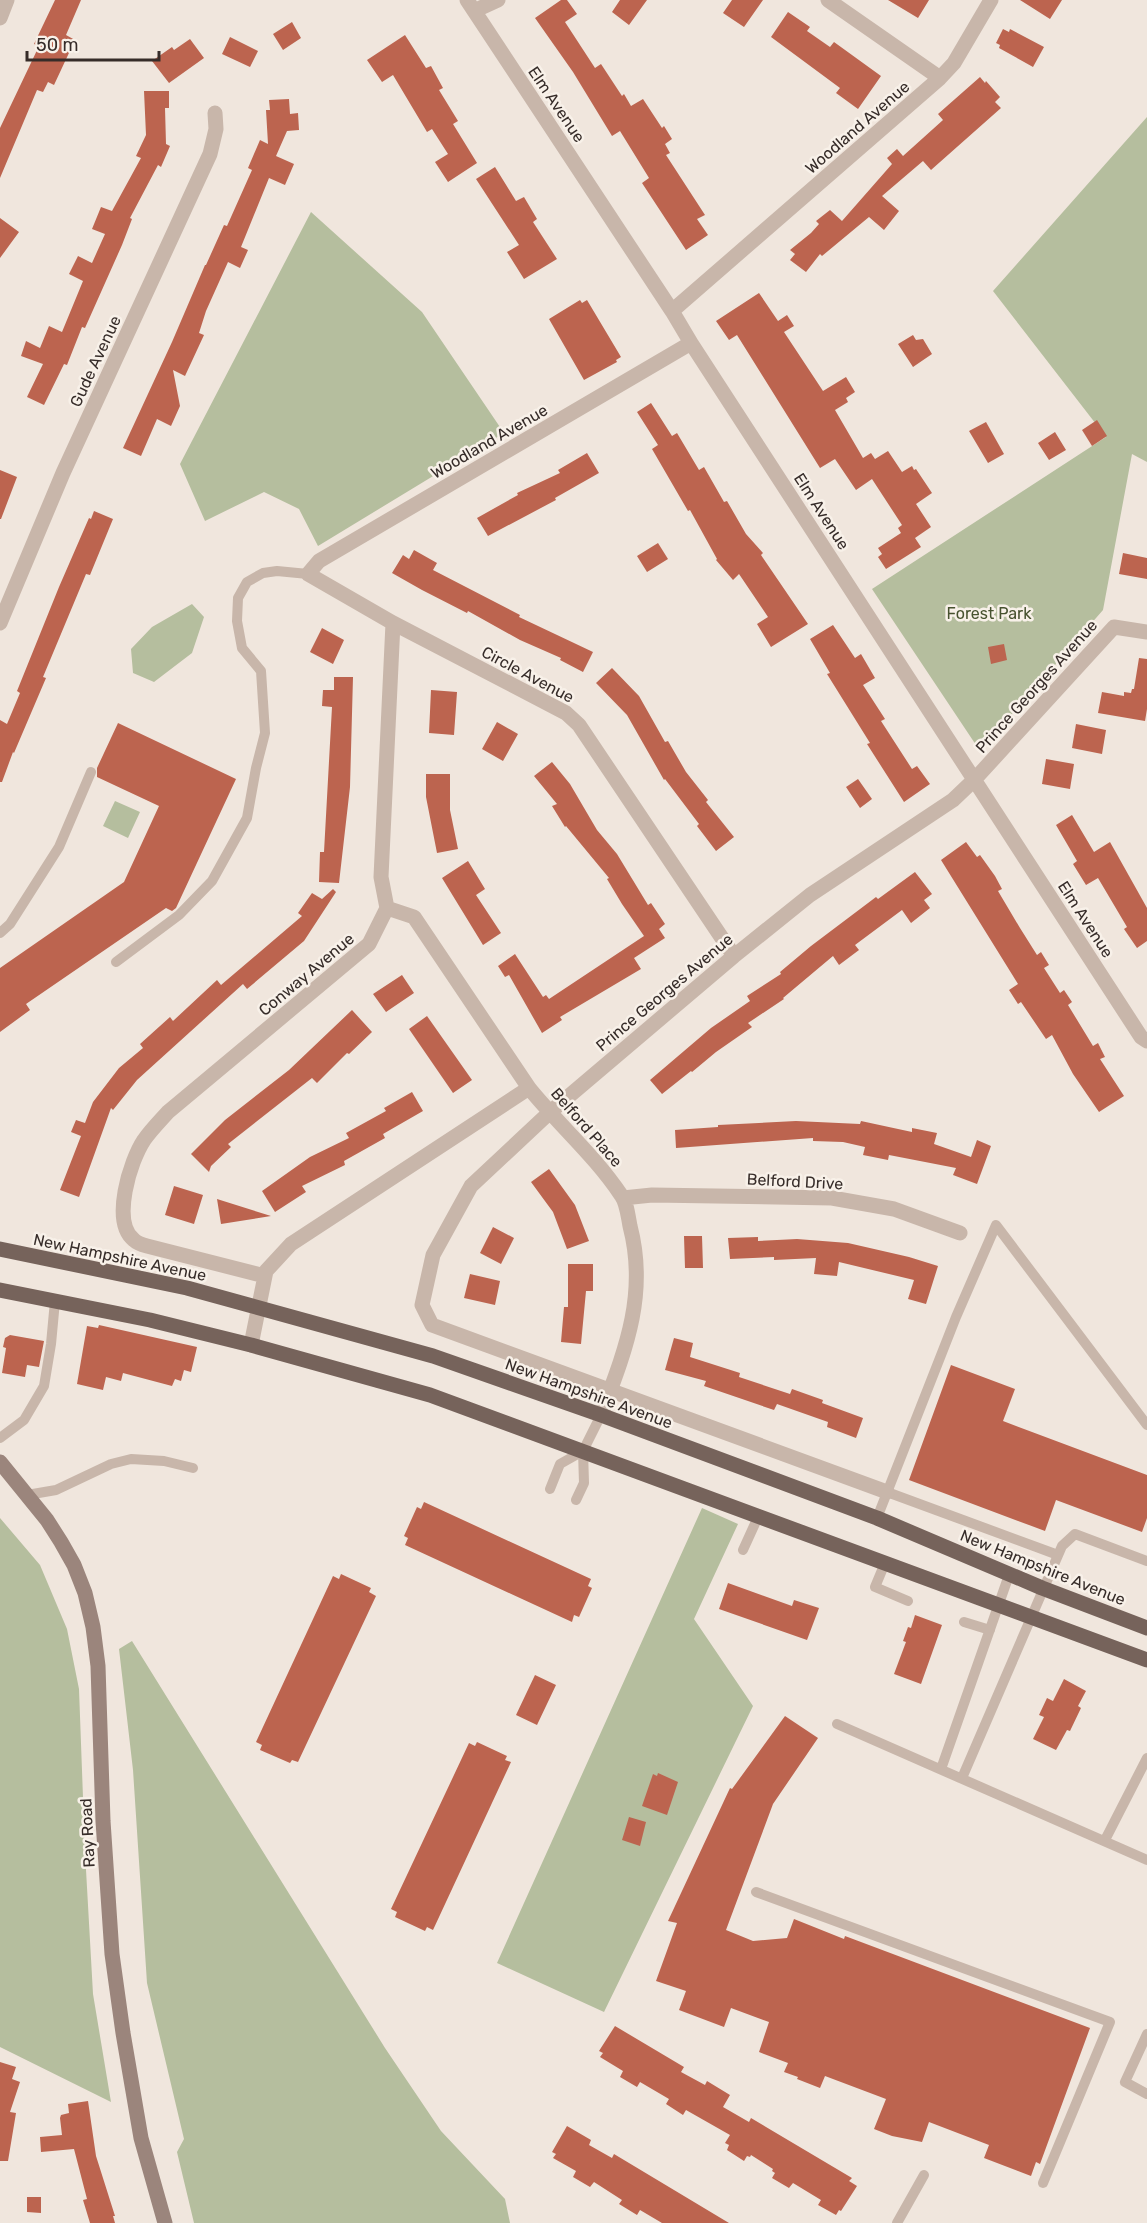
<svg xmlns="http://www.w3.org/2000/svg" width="1147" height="2223" font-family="Rubik,sans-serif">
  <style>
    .green { fill: #b5be9e }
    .building { fill: #bc644f }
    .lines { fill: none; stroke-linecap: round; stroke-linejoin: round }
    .lane { stroke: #c8b6aa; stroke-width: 10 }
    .street { stroke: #c8b6aa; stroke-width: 15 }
    .secondary { stroke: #9b857c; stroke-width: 15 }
    .primary { stroke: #76635b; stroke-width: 15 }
    .labels { text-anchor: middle; stroke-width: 5; stroke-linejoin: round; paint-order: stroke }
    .street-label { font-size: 16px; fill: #362c29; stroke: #f8f1e9 }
    .park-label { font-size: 16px; fill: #47522f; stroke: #f8f1e9 }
  </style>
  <rect width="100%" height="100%" fill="#f0e6dd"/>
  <path class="green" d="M1147,117V462L1132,454L1103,610L980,751L872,589L1106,437L993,291Z
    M311,212L422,312L504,433L318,546L299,509L264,492L205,521L180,464Z
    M192,604L204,617L192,653L154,682L133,673L131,649L152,627Z
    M115,801L140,812L128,838L103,826Z
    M702,1508L738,1524L694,1619L753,1706L604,2012L497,1963Z
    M0,1518L40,1565L67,1629L79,1689L85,1852L93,1994L111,2102L0,2047Z
    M132,1641L385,2048L441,2131L505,2199L510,2223H194L177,2152L184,2139L147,1983L133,1770L119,1649Z"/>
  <path class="building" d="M55,0H81L66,35L75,40L54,85L48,82L43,92L37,90L0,178V128L39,46L34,44Z
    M561,0H567L577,14L565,22L595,68L601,64L622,96L624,94L631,106L643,99L662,128L664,126L672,139L665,144L670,153L666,155L705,215L697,219L708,235L686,250L642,183L649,178L620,131L612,136L573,72L535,18Z
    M620,0H647L629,25L612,12Z
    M732,0H763L744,27L723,13Z
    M888,0H929L918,18Z
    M1020,0H1062L1050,19Z
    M788,12L810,27L807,31L830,47L834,42L881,76L858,109L836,93L840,88L771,37Z
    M292,22L301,38L283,50L273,34Z
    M1003,29L1009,32L1010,29L1044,47L1033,67L999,48L1000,45L996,43Z
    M405,35L426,68L431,66L443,88L439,90L458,121L453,124L477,163L448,182L435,162L448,154L432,129L427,132L393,75L382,82L367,60Z
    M230,37L258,51L250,67L222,54Z
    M190,39L204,58L169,83L152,61L172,47L174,50Z
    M980,77L985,83L986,81L1000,97L995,102L1001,108L931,170L923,161L882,196L899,211L884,230L869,217L822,256L820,254L806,272L790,260L795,254L790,250L811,233L819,224L816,221L830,210L842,221L892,164L887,158L897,149L903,156L943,120L938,114Z
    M144,91H169V108H165L166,144L170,146L161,167L158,165L130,218L132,219L122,245L85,328L82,327L67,365L64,364L44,405L27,397L43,364L21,356L26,341L40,348L49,326L62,332L83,281L69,274L78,256L92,263L105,234L92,229L101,207L112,211L141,158L136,156L146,135Z
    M289,99L290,114L298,113L299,130L287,131L276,156L294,164L285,185L269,178L241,247L248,250L240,268L228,262L206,311L199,333L204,335L185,376L173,370L180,406L171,426L157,419L141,456L123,448L172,342L205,265H206L224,225L227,226L252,170L248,168L260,140L268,144L266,110H270L269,100Z
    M495,167L516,201L524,197L537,219L533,222L557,259L524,279L507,252L519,245L476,179Z
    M0,218L19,232L0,258Z
    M759,293L778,321L787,315L794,326L784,332L823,391L846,377L855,392L846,398L848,402L835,410L863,458L871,453L875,459L888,451L902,472L912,466L914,470L916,469L932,493L916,504L931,527L915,538L921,547L886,569L878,557L882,554L878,548L901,533L898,528L902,525L872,479L856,490L835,459L820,468L737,335L729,340L716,321Z
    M580,300L582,303L587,300L621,357L616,360L617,362L584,380L549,319Z
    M913,335L916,340L923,339L932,354L913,367L898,344Z
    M651,403L672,436L677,433L699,470L704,467L724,502L727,501L746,534L763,553L761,555L808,624L771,647L757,624L768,617L739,574L733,580L716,560L717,559L690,510L688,511L652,449L658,445L637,412Z
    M1097,420L1107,436L1092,446L1082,430Z
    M986,422L1004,454L988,463L969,431Z
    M1055,432L1066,450L1049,460L1038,443Z
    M587,453L599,473L555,498L556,500L488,536L477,518L518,495L517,493L560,473L558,470Z
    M0,470L17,477L1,519H0Z
    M94,511L113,519L90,575L86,574L43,677L46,678L14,753L13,752L2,782H0V720L7,724L20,693L17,691L59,587L89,518L91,519Z
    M658,543L668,559L647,572L637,556Z
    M414,550L437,563L433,570L520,615L519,617L593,652L583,672L560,660L561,658L520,640L468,611L467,613L422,590L392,573L403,555L409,559Z
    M1123,553L1147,558V579L1119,574Z
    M833,625L855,658L861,654L875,678L863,685L885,719L881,721L912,769L917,766L930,784L904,802L867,744L870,743L827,674L830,673L810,639Z
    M322,628L344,640L333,664L310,652Z
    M1004,644L1007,660L991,664L988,647Z
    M1139,658L1147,659V709L1145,721L1098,713L1102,692L1124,696V692L1131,693L1132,689H1134Z
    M612,668L639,696L665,742L668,741L686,772L708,800L706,802L734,837L716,851L697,826L699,824L665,779L664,780L627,715L596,683Z
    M334,677H353L350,787L339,883L319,882L320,852H324L332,707L322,706L323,690H334Z
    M431,690L457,692L454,735L429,733Z
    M497,722L518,734L503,761L482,749Z
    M118,723L236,779L176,908L172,911L166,908L26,1004L30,1010L0,1032V968L124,882L159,806L97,777V768Z
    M1076,724L1106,730L1102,754L1072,748Z
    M1046,759L1074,764L1070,789L1042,784Z
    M552,762L570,784L597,830L617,854L648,905L651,903L665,924L659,929L665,938L634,958L641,969L560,1017L562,1020L542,1033L509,975L505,977L498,966L515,954L543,997L546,995L549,999L644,936L622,904L607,879L609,878L566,826L565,827L552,806L557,804L534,776Z
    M426,774H450V810L458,849L437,853L426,797Z
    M858,779L872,799L860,808L846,787Z
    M1072,815L1094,852L1110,842L1147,908V941L1137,948L1124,929L1127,927L1098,878L1086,885L1073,864L1077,861L1056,825Z
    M966,842L977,857L980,855L995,876L1002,889L998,891L1020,928L1037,955L1041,952L1049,965L1044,968L1060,993L1064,990L1072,1002L1068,1005L1093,1046L1098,1043L1105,1057L1100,1059L1124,1096L1099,1112L1073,1074L1052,1035L1046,1039L1021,1002L1018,1004L1009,990L1018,984L941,860Z
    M468,861L485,889L476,895L501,933L483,945L442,878Z
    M915,872L932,894L924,900L930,908L911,923L902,910L855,945L859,950L839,965L833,956L783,998L784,999L748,1023L752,1027L716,1052L692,1072L691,1071L662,1094L650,1080L711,1028L750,1001L747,996L781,974L780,972L811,946L876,897L878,899Z
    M333,889L336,892L304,941L247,989L243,984L137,1080L113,1110L111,1108L79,1197L60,1190L81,1136L71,1132L76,1120L85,1123L93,1102L119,1068L143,1048L140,1044L170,1017L173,1021L217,980L221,985L302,916L298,913L312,893L322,899Z
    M402,975L414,993L386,1012L373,994Z
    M352,1010L372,1032L349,1054L347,1053L317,1083L312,1078L228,1144L231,1147L211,1166L209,1172L191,1154L225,1120L289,1070Z
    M427,1016L472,1080L453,1093L409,1029Z
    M412,1092L423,1111L383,1134L385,1138L344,1161L345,1165L302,1186L306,1192L275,1212L262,1191L310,1157L349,1138L346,1133L386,1111L384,1108Z
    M796,1121L860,1124L861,1121L912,1132V1128L937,1133L934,1144L971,1157L977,1140L991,1146L977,1184L953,1175L956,1168L889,1155L888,1160L863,1155L865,1147L843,1142L813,1141V1138L676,1148L675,1130L718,1127V1125Z
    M549,1169L575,1205L589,1241L567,1249L553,1212L531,1182Z
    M174,1186L203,1195L194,1224L165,1215Z
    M217,1199L271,1216L221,1224Z
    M493,1227L514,1238L501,1264L480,1253Z
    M684,1236H702L703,1268H685Z
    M758,1237V1241L797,1239L848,1243L909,1257L938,1266L926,1304L908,1299L914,1280L839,1262L837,1276L814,1274L816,1258L774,1260V1257L730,1259L728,1238Z
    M568,1264H593V1291H586L581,1344L561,1342L564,1307H568Z
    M470,1274L500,1281L495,1305L464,1298Z
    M99,1325L197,1347L191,1372L184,1370L181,1381L175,1379L172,1386L123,1373L121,1381L106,1377L103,1390L77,1384L87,1326L98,1328Z
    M10,1335L44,1341L39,1367L27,1365L25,1377L2,1373L6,1348L3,1347L5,1338Z
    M674,1338L693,1343L690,1357L740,1373L739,1377L790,1394L792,1389L823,1400L822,1403L863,1418L856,1438L827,1427L828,1422L777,1404L774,1410L704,1386L706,1381L665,1370Z
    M951,1365L1015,1389L1003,1421L1147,1475V1518L1142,1532L1056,1500L1045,1531L909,1480Z
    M424,1502L591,1579L588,1586L592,1588L579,1617L574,1615L572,1622L405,1545L408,1538L404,1536L417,1507L421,1509Z
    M341,1574L371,1588L369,1592L376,1596L298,1762L292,1760L290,1763L260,1750L262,1745L256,1742L333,1576L339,1579Z
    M728,1583L792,1606L794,1600L819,1608L807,1640L719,1609Z
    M915,1615L942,1625L921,1684L894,1674L906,1642L903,1641L908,1627L911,1628Z
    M535,1675L556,1685L537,1725L516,1715Z
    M1064,1679L1086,1691L1078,1706L1081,1708L1070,1731L1067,1730L1056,1750L1033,1739L1044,1717L1039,1715L1047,1698L1053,1701Z
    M785,1716L818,1738L773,1804L726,1930L753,1941L787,1938L794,1919L844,1939L845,1936L1090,2028L1040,2164L1036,2162L1031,2176L984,2158L989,2145L929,2122L922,2142L892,2136L874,2129L886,2099L825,2076L820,2088L797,2079L798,2077L784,2072L788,2063L759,2052L769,2022L731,2008L724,2027L679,2010L686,1991L656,1981L677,1923L668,1921L730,1788L732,1789Z
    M477,1742L507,1756L505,1760L511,1762L433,1930L427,1927L425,1931L395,1917L397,1912L391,1909L469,1743L475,1746Z
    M658,1773L678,1782L667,1815L642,1806L653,1774L657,1776Z
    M629,1817L646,1822L640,1846L622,1840Z
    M615,2026L684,2067L681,2072L705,2085L707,2081L730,2095L723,2107L749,2122L751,2118L766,2127L852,2178L849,2181L857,2186L841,2211L839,2210L836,2215L818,2205L821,2200L793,2183L789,2188L772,2178L775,2173L772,2171L773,2169L751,2155L750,2157L747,2156L744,2161L727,2150L729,2145L725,2143L730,2135L686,2110L683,2115L666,2104L669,2099L640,2082L637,2087L620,2077L623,2071L600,2057L603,2053L599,2051Z
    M0,2062L16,2067L12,2079L20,2082L10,2112L16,2113L8,2161H0Z
    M88,2101L96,2156L115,2216H113L115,2223H90L83,2200L87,2199L74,2149L41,2152L40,2137L62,2135L60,2118L61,2115L69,2113L68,2104Z
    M567,2126L591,2140L589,2145L612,2158L614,2154L729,2223H662L640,2210L637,2215L619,2204L622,2200L594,2182L590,2187L573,2177L576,2171L553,2158L556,2154L552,2152Z
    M27,2197H41V2213L27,2212Z"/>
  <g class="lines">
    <path class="lane" d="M0,933L10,924L59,847L91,772
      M116,962L179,915L212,881L247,818L256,768L265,733L261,671L242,648L237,621L238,598L247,582L263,573L277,571L308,574
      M0,1438L24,1420L44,1386L51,1344L55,1301
      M550,1489L560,1464L583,1451
      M887,1492L1058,1555
      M27,1495L56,1490L111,1464L131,1459L164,1461L193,1468
      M576,1500L584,1483L583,1451L601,1415
      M877,1518L956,1317L996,1225L1147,1425
      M743,1550L758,1517
      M885,1563L875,1587L908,1601
      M964,1622L990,1630
      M837,1724L1147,1860
      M941,1769L1009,1575
      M962,1778L1062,1546L1075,1534L1147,1561
      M1105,1840L1147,1758
      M756,1892L1110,2022L1043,2183
      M1147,2034L1125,2082L1147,2094
      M897,2223L924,2175"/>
    <path class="street" d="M467,0L672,311L691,343L1141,1037L1147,1041
      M828,0L940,78
      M474,11L498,0
      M0,18L7,0
      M672,311L940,78L954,63L991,0
      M691,343L319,561L308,574L393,623L566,713L579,725L734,956
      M0,623L63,473L210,154L216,129L215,113
      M387,908L414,917L529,1088C559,1125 595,1156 621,1195C627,1203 628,1216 630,1226C648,1295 625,1351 601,1415
      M623,1198L652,1195L832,1198L894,1209L960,1233
      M265,1276L147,1246C143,1245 137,1243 134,1240C111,1222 130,1161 144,1140C151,1130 160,1121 168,1112L369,944L387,908L381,877L393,623
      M251,1345L266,1271L291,1244L529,1088
      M887,1492L432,1325L422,1305L433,1255L471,1186L549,1113L734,956L810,895L953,800L975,779L1114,627L1147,632"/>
    <path class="secondary" d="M0,1462L47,1520L61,1542L74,1565L85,1593L93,1627L98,1666L103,1821L112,1954L123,2033L141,2138L165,2223"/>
    <path class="primary" d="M0,1249L187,1288L433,1356L601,1415L877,1518L1042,1588L1147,1628
      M0,1290L150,1320L251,1345L430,1395L1147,1660"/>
  </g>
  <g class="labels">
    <g class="street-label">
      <text transform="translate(557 104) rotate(56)" y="6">Elm Avenue</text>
      <text transform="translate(857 127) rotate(-41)" y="6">Woodland Avenue</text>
      <text transform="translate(95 361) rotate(-65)" y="6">Gude Avenue</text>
      <text transform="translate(489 441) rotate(-30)" y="6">Woodland Avenue</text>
      <text transform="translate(822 511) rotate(57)" y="6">Elm Avenue</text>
      <text transform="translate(528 674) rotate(28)" y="6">Circle Avenue</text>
      <text transform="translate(1036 686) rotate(-48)" y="6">Prince Georges Avenue</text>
      <text transform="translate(1086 919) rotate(57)" y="6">Elm Avenue</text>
      <text transform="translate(306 974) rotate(-40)" y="6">Conway Avenue</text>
      <text transform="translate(664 992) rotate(-40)" y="6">Prince Georges Avenue</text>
      <text transform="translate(587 1127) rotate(49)" y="6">Belford Place</text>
      <text transform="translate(795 1181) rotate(3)" y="6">Belford Drive</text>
      <text transform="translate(120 1257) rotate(12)" y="6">New Hampshire Avenue</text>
      <text transform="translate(589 1393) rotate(20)" y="6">New Hampshire Avenue</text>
      <text transform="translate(1043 1567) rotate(22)" y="6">New Hampshire Avenue</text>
      <text transform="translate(87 1833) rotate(-93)" y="6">Ray Road</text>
    </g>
    <g class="park-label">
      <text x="989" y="619">Forest Park</text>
    </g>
  </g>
  <path d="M27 51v9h132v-9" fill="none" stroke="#362c29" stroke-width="3"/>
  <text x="36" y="51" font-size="18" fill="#362c29" stroke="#f8f1e9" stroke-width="4.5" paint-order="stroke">50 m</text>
</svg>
